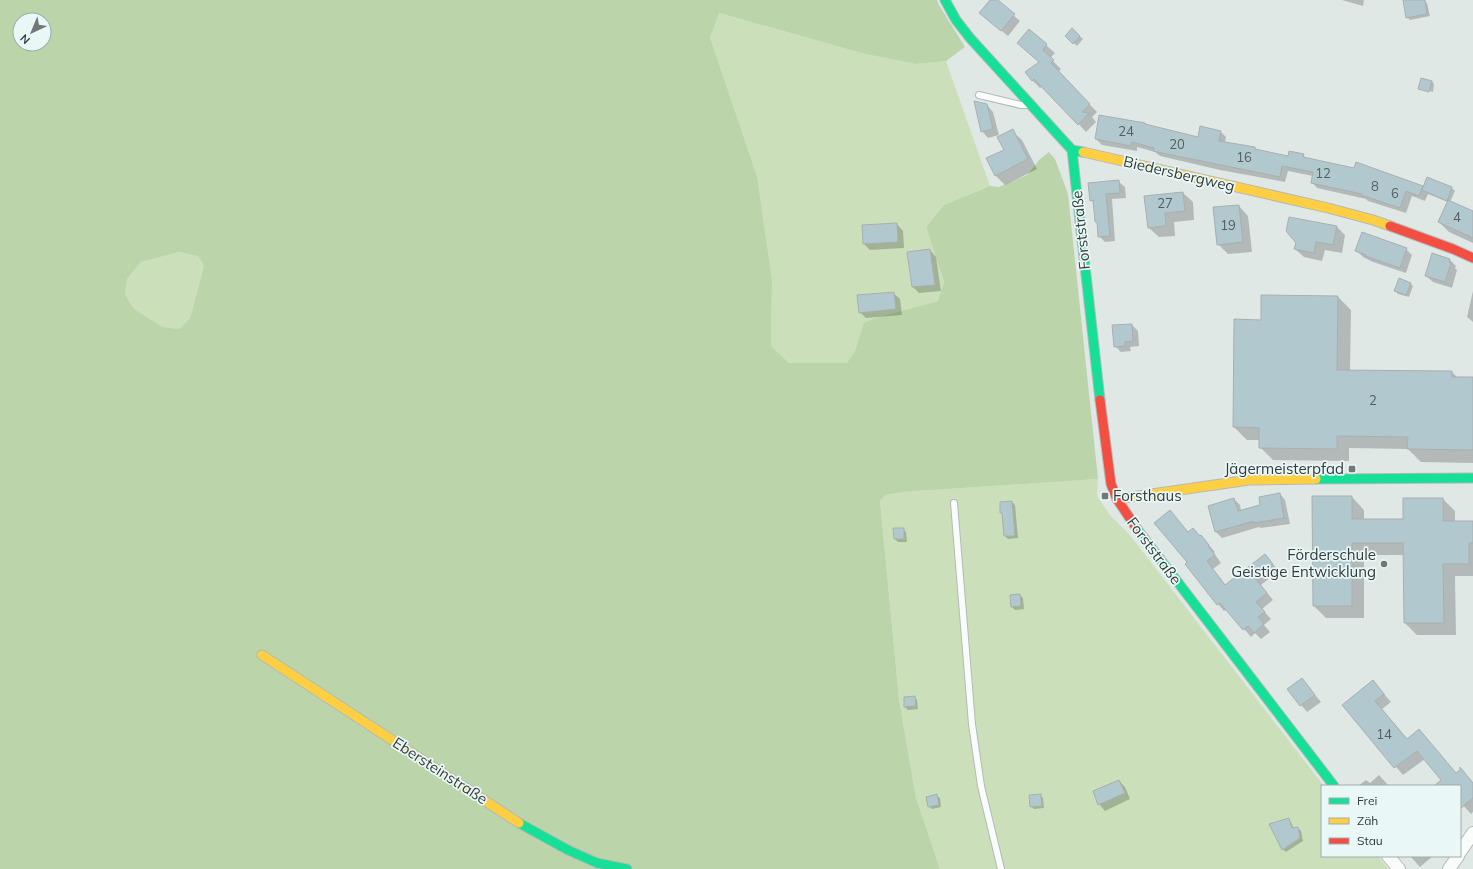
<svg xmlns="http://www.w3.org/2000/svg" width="1473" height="869" font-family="Mulish,sans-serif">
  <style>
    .green { fill: #cbe0ba }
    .forest { fill: #bcd4a9; fill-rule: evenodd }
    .shadow { fill: #0003 }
    .building { fill: #b1c9ce; stroke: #a9afaf }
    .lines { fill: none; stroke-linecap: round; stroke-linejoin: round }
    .lane-casing { stroke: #b3bab8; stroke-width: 8 }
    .street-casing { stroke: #b3bab8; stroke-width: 14 }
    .fast-casing { stroke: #b3bab8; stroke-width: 11 }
    .slow-casing { stroke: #b3bab8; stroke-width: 11 }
    .jam-casing { stroke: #b3bab8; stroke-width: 11 }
    .lane { stroke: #fafcfb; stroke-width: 6 }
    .street { stroke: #fafcfb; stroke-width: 12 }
    .fast { stroke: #16e098; stroke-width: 9 }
    .slow { stroke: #ffcf43; stroke-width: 9 }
    .jam { stroke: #f24e42; stroke-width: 9 }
    .poi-dot { fill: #717876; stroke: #e9f8f6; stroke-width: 1.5 }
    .labels { text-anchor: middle; stroke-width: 3.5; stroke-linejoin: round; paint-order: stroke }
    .number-label { font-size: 13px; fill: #545e5f }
    .street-label { font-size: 15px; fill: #353b3a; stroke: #e9f8f6 }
    .poi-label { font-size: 15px; fill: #353b3a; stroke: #e9f8f6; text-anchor: end }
  </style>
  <rect width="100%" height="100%" fill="#e0e8e6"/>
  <path class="green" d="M718,13L865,54L916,64L946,61L990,186L944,205L926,227L944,282L938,301L875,318L865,323L855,351L847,363H789L771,346L772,281L710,38Z
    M179,252L198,256L204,266L190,318L179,329L163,327L134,309L125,294L127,279L141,262Z
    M1098,479L1097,496L1110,515L1129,534L1324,786H1322V856H1378L1388,869H940L916,798L899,699L880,501L885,495L903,492Z"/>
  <path class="forest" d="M0,0H937L939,5L965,47L946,61L916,64L865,54L719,13L710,38L757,177L772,281L771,346L789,363H847L855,351L864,323L875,318L938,301L944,282L926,227L944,205L990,186L999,187L1027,175L1040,159L1049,152L1055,159L1068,194L1098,479L903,492L885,495L880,501L899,699L916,798L940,869H0ZM20,20H44V44H20ZM179,252L198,256L204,266L190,318L179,329L163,327L134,309L125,294L127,279L141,262Z"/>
  <path class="shadow" d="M991,0H996L1020,21L1008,36L980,13Z
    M1342,0H1364L1363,6Z
    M1424,0L1427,3L1430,16L1410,20L1407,17Z
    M1072,29L1083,39L1077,46L1066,36Z
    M1029,30L1055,53L1050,58L1061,69L1058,72L1097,112L1092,117L1096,122L1086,132L1043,86L1040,88L1032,80L1040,63L1018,43Z
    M1432,81L1434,84L1433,92L1421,88V90L1419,88Z
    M987,105L993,112L999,135L988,138L982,131Z
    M1012,131L1022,140L1037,169L1005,185L995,175Z
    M1221,132L1226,137L1225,143L1255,148L1257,151L1289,157L1303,155L1307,159L1355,170L1356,163L1424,187L1428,178L1452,188L1455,191L1450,202L1473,212V243L1449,232L1439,222L1448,202L1428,194L1425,201L1412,196L1406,213L1368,201L1366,199L1317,188L1312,182L1313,176L1288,171L1285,182L1220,170L1160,156L1155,152L1137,147V151L1102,145L1096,139L1199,138Z
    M1119,182L1125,187L1126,198L1112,199L1115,241L1105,242L1099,236L1094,203L1091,200Z
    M1183,193L1193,202L1194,220L1174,222L1175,236L1159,237L1149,228Z
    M1239,206L1248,216L1252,252L1228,254L1218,244Z
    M897,224L903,231L904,248L870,250L864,244Z
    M1337,227L1345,235L1342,253L1325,250L1322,261L1304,257L1295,249L1297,243Z
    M1406,249L1412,255L1406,273L1373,262L1363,257L1357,251Z
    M930,250L936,257L941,291L919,293L913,287Z
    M1450,260L1456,266L1455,268L1457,270L1452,288L1433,282L1426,276Z
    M1410,283L1413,286L1409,297L1398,294L1396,291Z
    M1473,291V322L1467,317Z
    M893,293L900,299L902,315L866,318L860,312Z
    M1338,297L1351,310L1350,371L1452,372L1458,378H1473V463L1421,462L1408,449L1349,448V461L1273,460L1260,447V440H1247L1234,427L1262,321Z
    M1132,325L1138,331L1139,346L1130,347L1131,351L1121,352L1115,346Z
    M1280,494L1285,500L1290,524L1261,528L1259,527L1222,538L1216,532L1209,506L1234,499L1240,505L1241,511L1261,505Z
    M1352,497L1364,510V520H1404L1443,499L1455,511V522H1473V576H1455L1456,635H1417L1405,623L1404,555H1364V618H1326L1314,606Z
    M1012,502L1015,505L1018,538L1008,539L1005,536L1004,515L1001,512Z
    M894,529H903L906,532L907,542H898L895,539Z
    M1188,533L1201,536L1215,552L1214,553L1221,563L1213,569L1226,586L1265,555L1279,571L1261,585L1273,600L1262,609L1271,619L1264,625L1270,632L1261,639L1255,633L1251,637L1227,609L1224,611L1218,604L1189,562Z
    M1020,595L1023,598L1024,609L1015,610L1012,607Z
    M1302,679L1321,702L1307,712L1288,689Z
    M1373,681L1391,702L1382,709L1408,740L1457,774L1469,778L1473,783V812L1471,814L1460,802V786H1447L1425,759L1403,775L1343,706Z
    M915,697L917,700L918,709L908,710L905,707Z
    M1379,775L1389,786H1358L1366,780L1370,783Z
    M1119,781L1125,787L1130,799L1105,811L1099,804Z
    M1040,795L1043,798L1044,808L1034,809L1031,806Z
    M937,796L940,798L941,807L932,809L929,806Z
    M1288,819L1291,822L1294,829L1298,828L1301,831L1303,841L1286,852L1283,849Z
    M1410,856H1433L1420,867Z"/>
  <path class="building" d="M990,0H998L1015,14L1001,31L979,13Z
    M1403,0H1425L1427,14L1406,18Z
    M1072,28L1080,36L1073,44L1065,36Z
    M1029,29L1047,44L1043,50L1054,60L1051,63L1090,104L1082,112L1089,113L1078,125L1034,79L1032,81L1025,72L1039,62L1017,43Z
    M1421,78L1432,81L1429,92L1418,89Z
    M974,101L987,104L993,129L981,132Z
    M1099,115L1145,123V124L1198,137L1200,126L1221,131L1219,141L1255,147V149L1288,156L1289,151L1304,154L1303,157L1354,168L1356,162L1423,186L1419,196L1406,191L1400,208L1361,195L1362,194L1311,183L1313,172L1282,166L1280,177L1167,154L1153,151L1154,148L1132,142L1131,146L1095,139Z
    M1013,129L1028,159L995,176L986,158L1004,150L997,137Z
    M1427,177L1452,187L1447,201L1422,190Z
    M1119,180L1120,193L1106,194L1110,236L1098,237L1097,222H1095L1093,200L1090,201L1088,183Z
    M1183,192L1185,211L1165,213L1166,226L1148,228L1144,196Z
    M1448,200L1473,211V238L1438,222Z
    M1239,205L1243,242L1217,245L1213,207Z
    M1289,217L1337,226L1333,245L1316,242L1314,253L1294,249L1296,243L1286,231Z
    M897,223L898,242L863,244L862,225Z
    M1362,232L1407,248L1400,268L1365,256L1366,255L1355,251Z
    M930,249L935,285L912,287L907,252Z
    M1432,253L1450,259L1449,262L1451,263L1445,282L1425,276Z
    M1399,278L1411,283L1406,295L1394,291Z
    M894,292L896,309L859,313L857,295Z
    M1261,295L1338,296L1337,370L1452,371V377H1473V450L1407,449L1408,437L1337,436V449L1259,448V428L1233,427L1234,319L1261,320Z
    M1132,324L1133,341L1125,342V346L1114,347L1112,325Z
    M1280,493L1284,518L1254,523V521L1215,532L1208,506L1234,498L1238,511L1260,505L1259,497Z
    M1312,496H1352V519H1403V498H1443V521H1473V543H1469V564H1443L1444,623H1404L1403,543H1352V606H1313Z
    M1012,501L1015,536H1004L1002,513H1000V502Z
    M1170,510L1188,532L1193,528L1200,536L1201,535L1209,545L1208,546L1215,555L1207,561L1225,585L1265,554L1273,564L1255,578L1267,593L1256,602L1265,612L1258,617L1264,624L1254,633L1248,626L1243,630L1220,603L1217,605L1185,564L1187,562L1154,523Z
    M893,528H904V539H894Z
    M1020,594L1021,606L1011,607L1010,595Z
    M1302,678L1315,695L1300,706L1287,689Z
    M1373,680L1384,694L1375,701L1407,739L1419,729L1456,773L1460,770V767L1473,783V798L1460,809V786H1434L1441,780L1417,751L1394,768L1342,705Z
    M915,696L916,706L904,707V697Z
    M1119,780L1125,793L1098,805L1093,791Z
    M937,794L939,805L928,807L926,797Z
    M1041,794L1042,806L1030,807L1029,795Z
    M1289,818L1292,828L1298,827L1300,838L1282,850L1269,824Z"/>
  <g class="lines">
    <defs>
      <path id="lane" d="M979,95L1021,105H1027
        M954,503L972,724L981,786L1001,869"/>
      <path id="street" d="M1460,852L1473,833
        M1388,856L1399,869
        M1449,869L1458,856"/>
      <path id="fast" d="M945,0L956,20L970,38L1072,150L1083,152
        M1072,150L1100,400
        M1316,479L1473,478
        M1137,529L1334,786
        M519,823L568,850L597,863L627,869"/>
      <path id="slow" d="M1083,152L1328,208L1373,220L1390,226
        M1117,499L1249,480L1316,479
        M262,655L519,823"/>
      <path id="jam" d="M1390,226L1453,249L1473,258
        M1100,400L1111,484L1117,499L1137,529"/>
    </defs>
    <use href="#lane" class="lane-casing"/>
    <use href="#street" class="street-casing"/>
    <use href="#fast" class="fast-casing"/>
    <use href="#slow" class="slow-casing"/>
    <use href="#jam" class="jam-casing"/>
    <use href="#lane" class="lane"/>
    <use href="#street" class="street"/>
    <use href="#fast" class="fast"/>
    <use href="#slow" class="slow"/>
    <use href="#jam" class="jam"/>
  </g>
  <g class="poi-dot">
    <rect x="1348" y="465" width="8" height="8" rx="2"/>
    <rect x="1101" y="492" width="8" height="8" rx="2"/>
    <circle cx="1384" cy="564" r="4"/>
  </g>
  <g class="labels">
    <g class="number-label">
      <text x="1126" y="136">24</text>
      <text x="1177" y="149">20</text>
      <text x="1244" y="162">16</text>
      <text x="1323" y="178">12</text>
      <text x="1375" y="191">8</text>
      <text x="1395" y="198">6</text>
      <text x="1165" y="208">27</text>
      <text x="1457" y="222">4</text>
      <text x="1228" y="230">19</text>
      <text x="1373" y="405">2</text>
      <text x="1384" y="739">14</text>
    </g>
    <g class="street-label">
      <text transform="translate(1179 174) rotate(13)" y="5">Biedersbergweg</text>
      <text transform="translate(1081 230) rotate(-96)" y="5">Forststraße</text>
      <text transform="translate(1154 551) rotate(53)" y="5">Forststraße</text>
      <text transform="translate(440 771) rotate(33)" y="5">Ebersteinstraße</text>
    </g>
    <g class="poi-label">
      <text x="1344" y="474">Jägermeisterpfad</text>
      <text x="1113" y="501" text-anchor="start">Forsthaus</text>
      <text x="1376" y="560">Förderschule<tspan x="1376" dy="17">Geistige Entwicklung</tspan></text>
    </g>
  </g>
  <rect x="1321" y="785" width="140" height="72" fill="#e9f8f6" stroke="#a1acab"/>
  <rect x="1329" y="798" width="20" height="6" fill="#16e098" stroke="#a1acab"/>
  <text x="1357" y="805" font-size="12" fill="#353b3a">Frei</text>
  <rect x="1329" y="818" width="20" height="6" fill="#ffcf43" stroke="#a1acab"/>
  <text x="1357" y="825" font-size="12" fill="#353b3a">Zäh</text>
  <rect x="1329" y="838" width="20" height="6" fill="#f24e42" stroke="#a1acab"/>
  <text x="1357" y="845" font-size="12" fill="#353b3a">Stau</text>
  <g transform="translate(32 32) rotate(224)"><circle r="19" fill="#e9f8f6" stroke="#a1acab"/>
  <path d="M0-3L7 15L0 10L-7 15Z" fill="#717876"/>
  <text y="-6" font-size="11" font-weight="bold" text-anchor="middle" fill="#353b3a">N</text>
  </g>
</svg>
